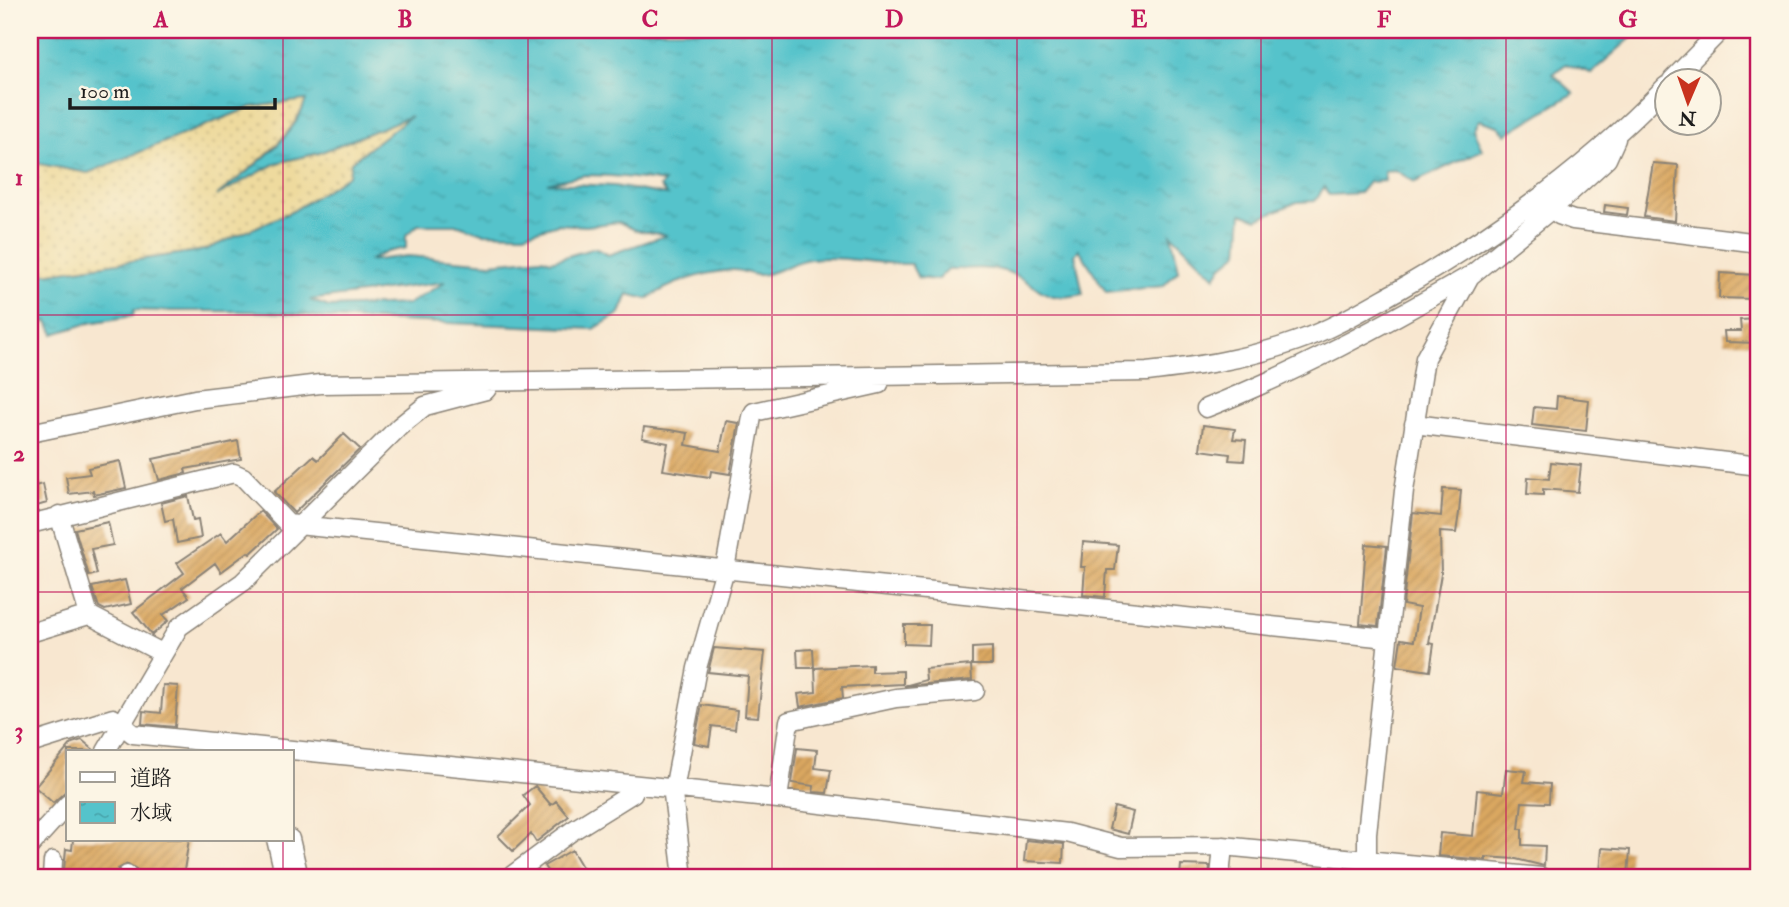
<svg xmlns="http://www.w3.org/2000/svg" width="1789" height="907" font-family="'IM FELL Double Pica','Noto Serif JP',serif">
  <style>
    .sand { fill: url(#sand-dots); stroke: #857b5d; stroke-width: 2 }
    .water { fill: url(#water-ripples); stroke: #387074; stroke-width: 2; fill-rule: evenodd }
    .building { fill: url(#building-hatch) }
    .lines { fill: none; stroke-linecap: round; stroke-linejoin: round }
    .minor-casing { stroke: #8a8276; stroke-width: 21 }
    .minor { stroke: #fff; stroke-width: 18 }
    .grid { fill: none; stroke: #c2185b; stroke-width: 2; stroke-opacity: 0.55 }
    .neatline { fill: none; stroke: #c2185b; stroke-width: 2.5 }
    .grid-label { font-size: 23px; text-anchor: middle; font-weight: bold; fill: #c2185b }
  </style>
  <defs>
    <pattern id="sand-dots" width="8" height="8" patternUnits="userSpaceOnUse" patternTransform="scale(1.75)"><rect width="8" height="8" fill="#eeda9e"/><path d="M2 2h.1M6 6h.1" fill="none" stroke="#ccba88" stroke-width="1.8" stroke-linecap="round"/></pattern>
    <pattern id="water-ripples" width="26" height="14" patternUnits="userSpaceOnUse" patternTransform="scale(1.75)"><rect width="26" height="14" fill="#55c3cb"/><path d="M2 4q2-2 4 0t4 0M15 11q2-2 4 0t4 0" fill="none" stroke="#49a7ae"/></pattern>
    <pattern id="building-hatch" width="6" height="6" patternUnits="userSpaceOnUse" patternTransform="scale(1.75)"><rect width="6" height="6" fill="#daa760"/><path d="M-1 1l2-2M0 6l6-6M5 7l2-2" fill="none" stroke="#ba8f53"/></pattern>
  </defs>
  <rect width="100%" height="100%" fill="#fcf5e5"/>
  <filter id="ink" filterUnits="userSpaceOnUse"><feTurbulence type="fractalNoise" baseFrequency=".0143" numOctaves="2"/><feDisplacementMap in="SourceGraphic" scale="14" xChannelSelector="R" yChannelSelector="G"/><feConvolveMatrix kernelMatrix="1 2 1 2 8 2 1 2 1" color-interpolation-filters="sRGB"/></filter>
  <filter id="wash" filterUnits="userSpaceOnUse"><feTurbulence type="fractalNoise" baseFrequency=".00686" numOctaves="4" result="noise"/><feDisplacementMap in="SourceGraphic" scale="28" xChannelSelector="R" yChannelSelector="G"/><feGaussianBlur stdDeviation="1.57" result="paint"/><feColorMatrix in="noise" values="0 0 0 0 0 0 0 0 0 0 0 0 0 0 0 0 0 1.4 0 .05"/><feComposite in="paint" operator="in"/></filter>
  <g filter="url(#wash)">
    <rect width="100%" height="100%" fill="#f8e7d0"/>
    <path class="sand" d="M307,99C291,140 253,166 220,193L276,163L319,153L414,114L351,162L350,175L293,211L205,250L30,276V166L35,163L88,173L251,107Z"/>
    <path class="water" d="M30,30H1640L1591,73L1566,64L1553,74L1574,93L1506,134L1498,126L1479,120L1473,129L1482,150L1415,182L1395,170L1384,171L1385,181L1369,182L1360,193L1329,195L1324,187L1315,201L1297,202L1257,219L1242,213L1239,252L1222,266L1215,277L1171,234L1179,270L1163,286L1106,292L1079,249L1075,255L1083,294C1039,304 1043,285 1008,272C991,266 967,269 948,269L937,280L918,278L911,264C876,265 847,255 810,259C793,261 775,275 759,275C750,275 741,269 732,270C702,273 672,282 647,299L628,294L620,313L594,329L324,318C267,307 195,313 134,310L133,316L89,323L54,334L48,321L30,326V276L205,250L293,211L349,175L351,162L411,116L319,153L276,163L216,196C249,169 293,142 306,100L251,107L88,173L35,163L30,166ZM585,175C612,175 637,178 664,182L660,187L667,195L614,186L547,183ZM619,222L635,230L667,235L608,255L595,248L551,261L542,258L491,263L407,256L368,261L386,252L406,248V235L418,225H459L482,233L524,234L558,224L586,226ZM445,282L408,304L329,307L310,300Z"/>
    <g id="blocks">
      <path class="building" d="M1653,163L1678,165L1675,221L1644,217Z
        M1605,205L1628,208L1627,215L1604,212Z
        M1720,273L1755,275L1754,299L1719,298Z
        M1759,319V343L1725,342L1724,331H1741L1740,320Z
        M1557,396L1589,400L1586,431L1532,425L1534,407L1556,409Z
        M726,421L739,423L730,474L711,471L710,477L663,470L668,443L642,438L644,427L670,430L688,433L686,445L720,451Z
        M1203,425L1235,429L1233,439L1246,440L1244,461L1229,460L1230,454L1200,450Z
        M344,434L360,449L294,513L274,492L313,456L318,460Z
        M238,441L241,459L185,469L186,473L159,480L153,459Z
        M120,461L126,488L94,495L93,491L69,494L66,477L90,474L88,468Z
        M1551,462L1581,465L1578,492L1543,489V495L1527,494L1528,477L1549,479Z
        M43,484L47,503L30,508V487Z
        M1443,489L1461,490L1459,513L1456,533L1440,532L1441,574L1429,643L1434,644L1430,671L1397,666L1401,639L1414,641L1419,608L1403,605L1413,513L1441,516Z
        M188,496L193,520L198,519L201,538L177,543L173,519L165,521L161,503Z
        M260,511L277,529L250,554L248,552L221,572L215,563L182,588L189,597L163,615L168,621L152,635L133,612L184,573L177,563L221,533L227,541Z
        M108,522L113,545L91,549L97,574L89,576L75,529Z
        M1083,542L1118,545L1115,570H1107L1105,597L1083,595L1085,567H1081Z
        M1366,544L1387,546L1378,626L1360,624Z
        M125,580L131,604L105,610L99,607L92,587Z
        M904,625H930L929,645L904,644Z
        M992,647V665H972V648Z
        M714,648L765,652L758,717L745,716L748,676L708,672Z
        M813,649L814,668H798L797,650Z
        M872,665V672L903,671V684L842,687L843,698L800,707L798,694L816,692L815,668Z
        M971,665L972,680L904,686L926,680L925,669Z
        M163,685L178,686L175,727L142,724L143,711L161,713Z
        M702,705L737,710L735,729L712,726L709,746L694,743Z
        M82,740L95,751H68V789L53,803L35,787L72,743Z
        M797,748L817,750L815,768L831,770L827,793L813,792L814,786L792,783Z
        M1506,769L1526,771L1524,782L1550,784L1549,803L1522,802L1519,829H1522V845L1545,846L1544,866L1516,859L1486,857V860L1438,856L1440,833L1473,836L1477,790L1503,793Z
        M535,786L551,805L556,801L569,816L536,842L531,834L513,851L498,836L530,805L523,795Z
        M1114,807L1133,812L1128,834L1109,829Z
        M73,839H189L183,877H138L136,869L128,864L118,869L116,876L64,870L66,849L72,850Z
        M1026,840L1064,844L1063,863L1024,861Z
        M1602,848L1630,850L1628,876L1600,874Z
        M572,850L588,877H551L544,866Z
        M1181,865L1210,866L1209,877H1180Z"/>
    </g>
  </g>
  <g filter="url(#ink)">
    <use href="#blocks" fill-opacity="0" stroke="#8a8276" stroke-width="2"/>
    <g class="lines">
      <defs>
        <path id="minor" d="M1672,80L1721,30
          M1553,208L1559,215L1573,220L1759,243
          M1206,408C1297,372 1382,326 1467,277
          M1414,424L1759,466
          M30,433L195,399L320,384L1147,372C1199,366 1248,359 1297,341C1332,329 1365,309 1397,291C1494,235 1588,168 1666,86
          M59,515L89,615L162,653
          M30,524L234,473L243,477L288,524L298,525L1387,638
          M30,633L89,615
          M30,744L113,718L133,734L778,799L1067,833L1121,847L1223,846L1541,877
          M106,751L179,627L243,582L400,426L425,406L486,390L489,385
          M778,799L789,721L896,698L975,691
          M276,839L285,877
          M290,839L299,877
          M30,846L68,804
          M52,877L53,861
          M127,877V875
          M510,877L572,831L633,793L636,785
          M683,877L673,795L697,668L725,569L752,417L754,412L879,384L881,379
          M1220,877L1223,846
          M1386,877L1367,860V833L1404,491L1425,358L1470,276L1553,208L1607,159L1616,139"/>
      </defs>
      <use href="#minor" class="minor-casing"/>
      <use href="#minor" class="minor"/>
    </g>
  </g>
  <path class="grid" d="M283,30V751M528,30V877M772,30V877M1017,30V877M1261,30V877M1506,30V877M30,315H1759M30,592H1759M283,839V877"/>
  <rect width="1789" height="907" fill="none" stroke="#fcf5e5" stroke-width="77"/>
  <rect x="66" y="750" width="228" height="91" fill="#fcf5e5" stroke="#a29e95" stroke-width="2"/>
  <rect x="80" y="772" width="35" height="10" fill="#ffffff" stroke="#a29e95" stroke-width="2"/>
  <text x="130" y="785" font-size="21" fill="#1c1c1c">道路</text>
  <rect x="80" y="802" width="35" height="21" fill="url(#water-ripples)" stroke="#a29e95" stroke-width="2"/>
  <text x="130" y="820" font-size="21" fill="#1c1c1c">水域</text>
  <g transform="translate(1688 102) rotate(182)"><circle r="33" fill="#fcf5e5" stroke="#a29e95" stroke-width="2"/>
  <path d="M0-5L12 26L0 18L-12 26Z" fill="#c8321e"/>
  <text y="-10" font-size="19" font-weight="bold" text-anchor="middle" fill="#1c1c1c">N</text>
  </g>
  <path d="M70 98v10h205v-10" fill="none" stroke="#1c1c1c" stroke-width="3.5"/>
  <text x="80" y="98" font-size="21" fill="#1c1c1c" stroke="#fcf5e5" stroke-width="5" paint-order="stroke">100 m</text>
  <rect x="38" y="38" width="1712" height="831" class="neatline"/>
  <g class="grid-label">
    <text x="161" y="27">A</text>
    <text x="405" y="27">B</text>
    <text x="650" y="27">C</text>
    <text x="894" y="27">D</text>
    <text x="1139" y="27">E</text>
    <text x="1384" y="27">F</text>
    <text x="1628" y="27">G</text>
    <text x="19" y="185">1</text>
    <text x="19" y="461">2</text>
    <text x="19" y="738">3</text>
  </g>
</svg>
